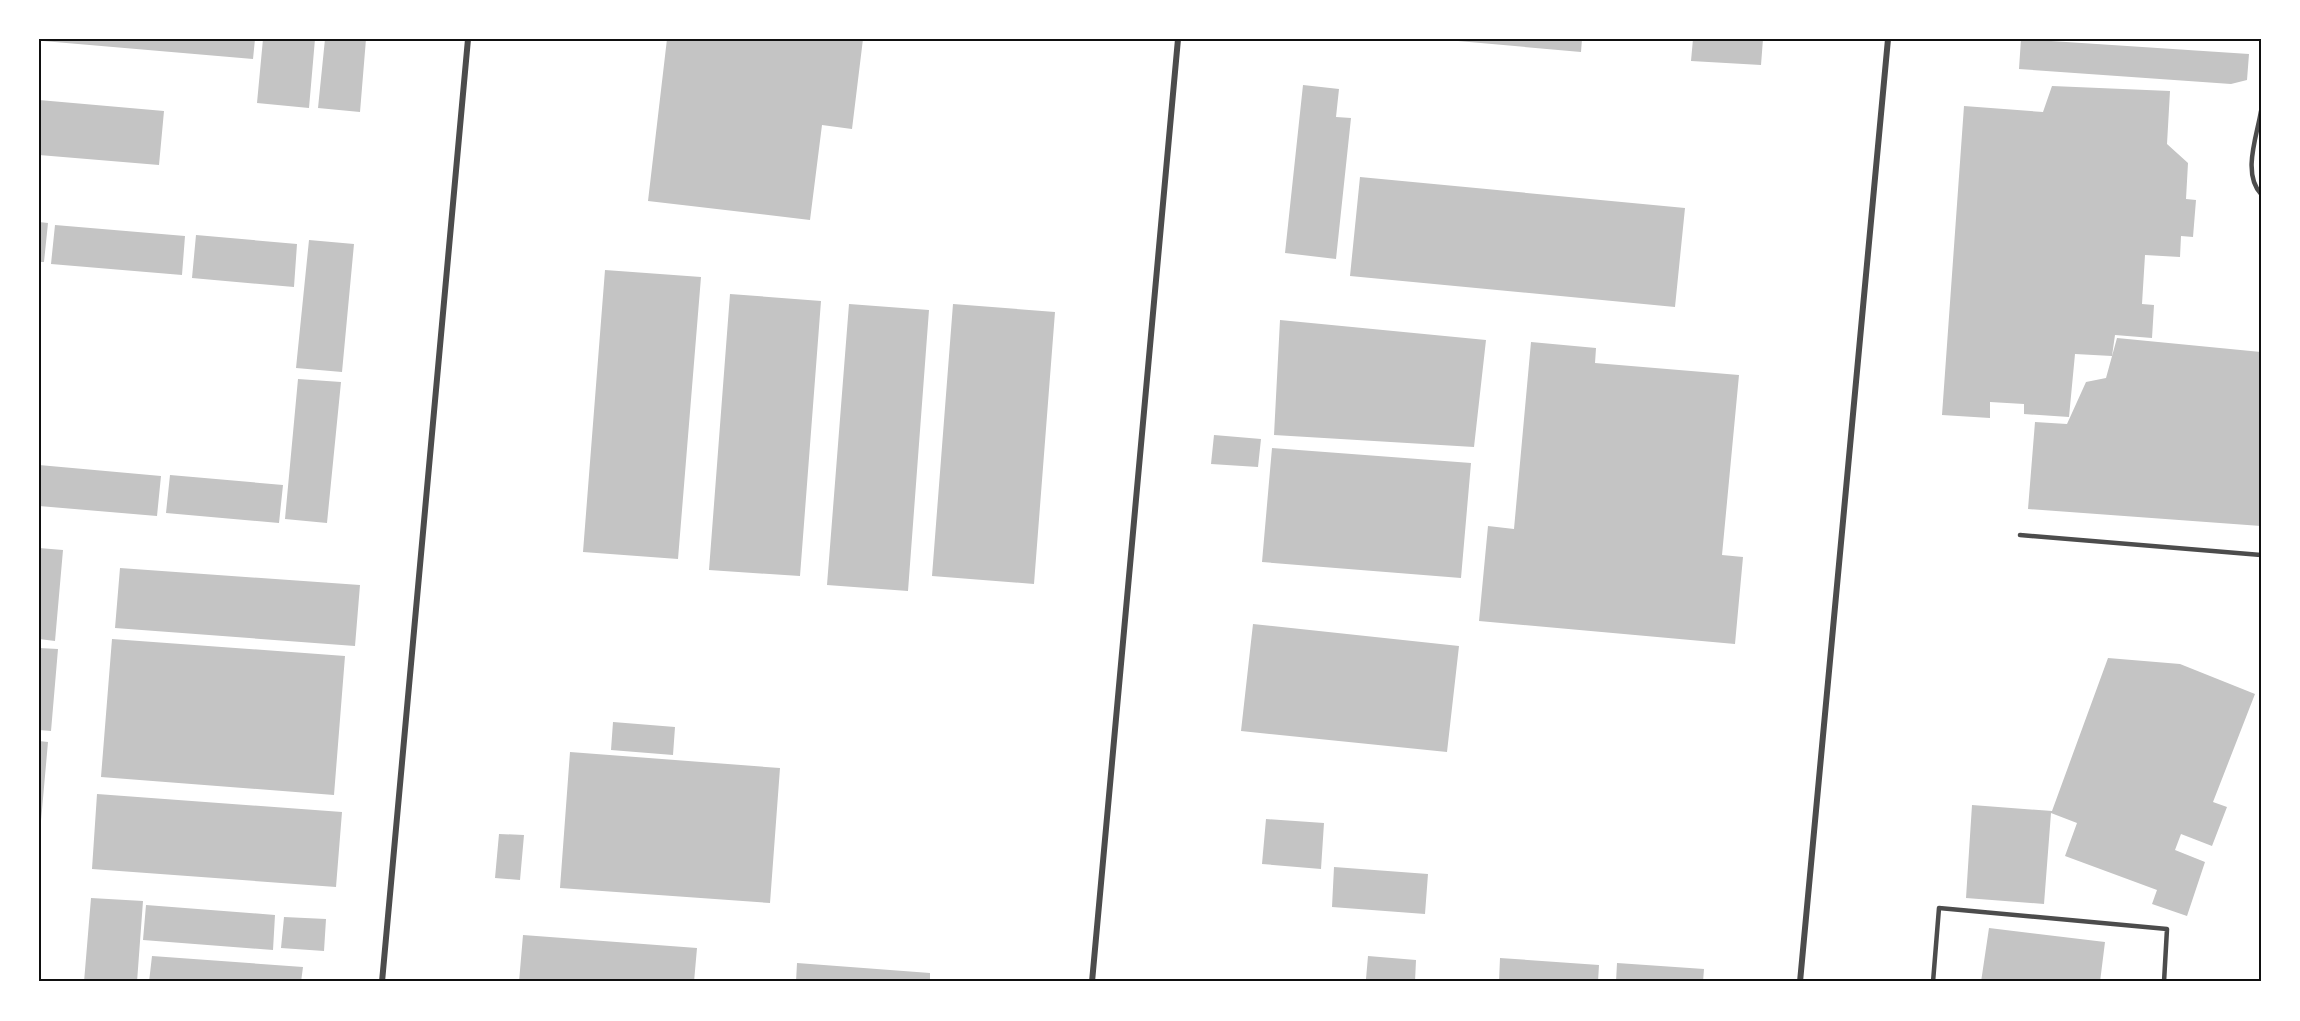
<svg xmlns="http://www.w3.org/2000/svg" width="2300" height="1021" font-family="'IBM Plex Sans',sans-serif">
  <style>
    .building { fill: #c4c4c4 }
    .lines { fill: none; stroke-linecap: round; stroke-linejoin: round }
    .service { stroke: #4c4c4c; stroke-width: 4.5 }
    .minor { stroke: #4c4c4c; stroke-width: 6 }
    .neatline { fill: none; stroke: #111; stroke-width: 2 }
  </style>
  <rect width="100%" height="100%" fill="#fff"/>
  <path class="building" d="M43,39H255L253,59L43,41Z
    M263,39H315L309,108L257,103Z
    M325,39H366L360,112L318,108Z
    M667,39H863L852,129L822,125L810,220L648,201Z
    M1458,39H1582L1581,52L1458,41Z
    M1693,39H1763L1761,65L1691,61Z
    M2021,39L2249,54L2247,80L2231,84L2019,69Z
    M1303,85L1339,89L1336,117L1351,118L1336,259L1285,253Z
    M2052,86L2170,91L2167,144L2188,163L2186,199L2196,200L2193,237L2181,236L2180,257L2145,255L2142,304L2154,305L2152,338L2115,335L2112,356L2075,354L2069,417L2024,414V404L1990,402V418L1942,415L1964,106L2043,112Z
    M39,100L164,111L159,165L39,155Z
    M1360,177L1685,208L1675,307L1350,276Z
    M39,222L48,223L44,262H39Z
    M55,225L185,236L182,275L51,264Z
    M196,235L297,244L294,287L192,278Z
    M309,240L354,244L342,372L296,368Z
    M605,270L701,277L678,559L583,552Z
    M730,294L821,301L800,576L709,570Z
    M849,304L929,310L908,591L827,585Z
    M953,304L1055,312L1034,584L932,576Z
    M1280,320L1486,340L1474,447L1274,435Z
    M2117,338L2261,352V526L2028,509L2035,422L2067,424L2086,382L2106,378Z
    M1531,342L1596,348L1595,363L1739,375L1722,555L1743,557L1735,644L1479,621L1488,526L1514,529Z
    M298,379L341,382L327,523L285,519Z
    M1214,435L1261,439L1258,467L1211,464Z
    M1272,448L1471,463L1461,578L1262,562Z
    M39,465L161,476L157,516L39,506Z
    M170,475L283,485L279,523L166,513Z
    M39,548L63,550L55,641L39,639Z
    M120,568L360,585L355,646L115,628Z
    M1253,624L1459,646L1447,752L1241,731Z
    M112,639L345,656L334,795L101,777Z
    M39,648L58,649L51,731L39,730Z
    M2108,658L2180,664L2255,694L2213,802L2227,807L2212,846L2181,834L2175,850L2205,862L2187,916L2152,904L2157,890L2065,856L2077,823L2051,813L2044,904L1966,898L1972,805L2052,811Z
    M613,722L675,727L673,755L611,750Z
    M39,741L48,742L41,821H39Z
    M570,752L780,768L770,903L560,888Z
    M97,794L342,812L336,887L92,869Z
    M1266,819L1324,823L1321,869L1262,864Z
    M499,834L524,835L520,880L495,878Z
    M1334,867L1428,874L1425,914L1332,907Z
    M91,898L143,901L137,982H84Z
    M146,905L275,915L273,950L143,940Z
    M284,917L326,919L324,951L281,948Z
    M1989,928L2105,942L2100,982H1981Z
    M523,935L697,948L694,982H519Z
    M152,956L303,967L301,982H149Z
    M1368,956L1416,960L1415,982L1366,979Z
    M1500,958L1599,965L1598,982H1499Z
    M797,963L930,973V982H796Z
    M1617,963L1704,969L1703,982H1616Z"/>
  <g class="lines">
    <path class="service" d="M2261,111C2257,136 2242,173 2261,194
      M2020,535L2261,555
      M1933,982L1939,908L2167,929L2164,982"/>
    <path class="minor" d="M382,982L468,39
      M1092,982L1178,39
      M1800,982L1888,39"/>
  </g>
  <rect width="2300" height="1021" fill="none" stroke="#ffffff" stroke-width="81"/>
  <rect x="40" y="40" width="2220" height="940" class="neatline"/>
</svg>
